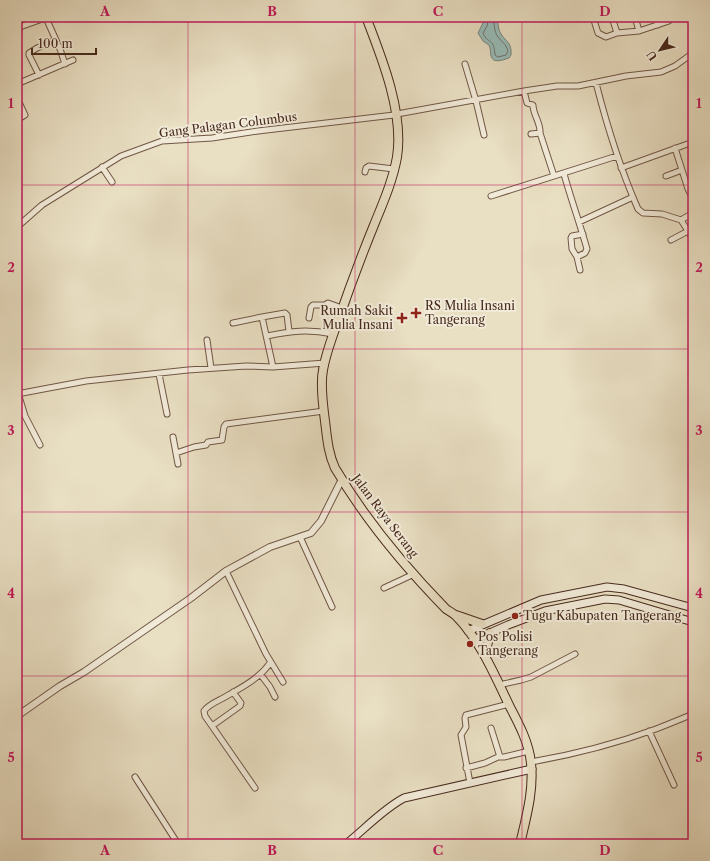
<svg xmlns="http://www.w3.org/2000/svg" width="710" height="861" font-family="'Libre Caslon Text',serif">
  <style>
    .water { fill: #98bcb9; stroke: #78827b }
    .lines { fill: none; stroke-linecap: round; stroke-linejoin: round }
    .shore { stroke: #70736b; stroke-width: 1 }
    .minor-casing { stroke: #705746; stroke-width: 7 }
    .tertiary-casing { stroke: #705746; stroke-width: 8 }
    .secondary-casing { stroke: #472a1d; stroke-width: 9 }
    .trunk-casing { stroke: #472a1d; stroke-width: 10 }
    .minor { stroke: #f1ead8; stroke-width: 5 }
    .tertiary { stroke: #f1ead8; stroke-width: 6 }
    .secondary { stroke: #f1ead8; stroke-width: 7 }
    .trunk { stroke: #e9dfc3; stroke-width: 8 }
    .grid { fill: none; stroke: #c2185b; stroke-width: 1; stroke-opacity: 0.55 }
    .poi-dot { fill: #8f2418; stroke: #f1ead8; stroke-width: 1.5 }
    .labels { text-anchor: middle; stroke-width: 4; stroke-linejoin: round; paint-order: stroke }
    .street-label { font-size: 12px; fill: #472a1d; stroke: #f1ead8 }
    .poi-label { font-size: 12px; fill: #472a1d; stroke: #f1ead8; text-anchor: start }
    .neatline { fill: none; stroke: #c2185b; stroke-width: 1.5 }
    .grid-label { font-size: 13px; text-anchor: middle; font-weight: bold; fill: #c2185b }
  </style>
  <rect width="100%" height="100%" fill="#e9dfc3"/>
  <filter id="stains"><feTurbulence type="fractalNoise" baseFrequency=".005" numOctaves="4"/><feColorMatrix values="0 0 0 0 .2 0 0 0 0 .09 0 0 0 0 .02 0 0 0 .5 -.17"/></filter>
  <radialGradient id="worn" r=".72"><stop offset=".6" stop-color="#630" stop-opacity="0"/><stop offset="1" stop-color="#630" stop-opacity=".3"/></radialGradient>
  <path class="water" d="M486,17H497C498,22 498,30 501,34C506,42 512,42 511,55L509,58C503,60 493,64 491,56C490,52 491,49 489,45L483,41L478,33Z"/>
  <g class="lines">
    <path class="shore" d="M489,17L487,26L483,33C488,45 494,37 495,55L498,57L506,55L508,51C506,44 502,42 498,37C494,32 494,23 494,17"/>
    <defs>
      <path id="minor" d="M25,17L29,23
        M593,17L598,33L606,37L617,33L639,31L669,21L672,17
        M612,17L617,33
        M635,17L639,31
        M656,17L658,25
        M46,18L60,49L65,64
        M17,28L48,17
        M465,64L476,101L484,135
        M39,75L29,55V53L37,48L56,40
        M596,83C607,126 620,168 638,209L643,213L662,214L681,220L693,239
        M17,84L73,60
        M524,91L527,103L533,105C533,115 541,123 540,133
        M17,98L25,115L17,120
        M397,114L524,91L557,86H578L626,76L661,72L675,66L693,53
        M531,134L540,133L554,176
        M675,148L688,189L693,199
        M102,167L112,182
        M621,168L693,142
        M365,172L366,168L369,166L394,169
        M564,174C571,199 580,224 587,249L585,253L577,257L572,249L571,238L572,236L583,234
        M666,176L682,170
        M491,196L617,156
        M681,220L693,213
        M579,222L633,197
        M17,227L42,205L121,156L162,141L212,138L258,131L394,115
        M671,240L688,231
        M577,257L580,270
        M262,317L285,313L287,315L289,331
        M309,318L311,307L313,305H325L328,303L342,308
        M233,323L262,317L273,367
        M267,336C291,331 308,329 333,334
        M207,340L211,368
        M159,374L167,414
        M18,393L25,416L40,445
        M17,394L86,381L188,370L246,366L273,367L325,363
        M173,437L178,464
        M176,453L194,447L206,445L208,442L222,440L224,427L226,424L324,411
        M300,537L332,607
        M226,571L266,654L283,682
        M384,588L414,574
        M261,675L270,687L275,697
        M499,685L521,680L531,677L575,654
        M212,726L240,706L241,703L233,692
        M491,728L500,757
        M649,731L674,785
        M531,762C571,755 618,743 656,729C669,724 681,719 693,714
        M466,768L485,763L498,757H504L529,751
        M135,777L178,844
        M470,783L461,735L466,727L465,718L466,715L470,714L509,704
        M255,788L212,726L205,716L204,711C209,704 218,701 225,697C241,688 260,678 270,663"/>
      <path id="tertiary" d="M17,716L60,686L84,672L191,598L226,571L270,547L311,533L321,521L342,479
        M17,827V837"/>
      <path id="secondary" d="M468,631L541,600L607,587L624,589L693,608
        M474,640L508,625L545,611L605,599L619,600L693,622
        M346,844C365,829 383,809 404,798L532,769"/>
      <path id="trunk" d="M366,17C382,58 404,113 397,157C393,180 383,203 374,225C361,257 349,289 338,321C332,337 326,353 323,370C320,385 323,406 325,421C327,437 328,453 335,468C365,519 405,567 446,609C449,611 453,613 456,616C480,640 495,676 510,707C519,724 529,743 531,763C534,791 526,818 520,844
        M456,615L482,624
        M485,655L490,633"/>
    </defs>
    <use href="#minor" class="minor-casing"/>
    <use href="#tertiary" class="tertiary-casing"/>
    <use href="#secondary" class="secondary-casing"/>
    <use href="#trunk" class="trunk-casing"/>
    <use href="#minor" class="minor"/>
    <use href="#tertiary" class="tertiary"/>
    <use href="#secondary" class="secondary"/>
    <use href="#trunk" class="trunk"/>
  </g>
  <path class="grid" d="M188,17V844M355,17V844M522,17V844M17,185H693M17,349H693M17,512H693M17,676H693"/>
  <g class="poi-dot">
    <path d="M414 307h4v4h4v4h-4v4h-4v-4h-4v-4h4z"/>
    <path d="M400 312h4v4h4v4h-4v4h-4v-4h-4v-4h4z"/>
    <circle cx="515" cy="616" r="4"/>
    <circle cx="470" cy="644" r="4"/>
  </g>
  <g class="labels">
    <g class="street-label">
      <text transform="translate(228 125) rotate(-7)" y="4">Gang Palagan Columbus</text>
      <text transform="translate(385 516) rotate(53)" y="4">Jalan Raya Serang</text>
    </g>
    <g class="poi-label">
      <text x="425" y="310">RS Mulia Insani<tspan x="425" dy="14">Tangerang</tspan></text>
      <text x="393" y="315" text-anchor="end">Rumah Sakit<tspan x="393" dy="14">Mulia Insani</tspan></text>
      <text x="523" y="620">Tugu Kabupaten Tangerang</text>
      <text x="478" y="641">Pos Polisi<tspan x="478" dy="14">Tangerang</tspan></text>
    </g>
  </g>
  <rect width="710" height="861" fill="none" stroke="#e9dfc3" stroke-width="44"/>
  <g transform="translate(660 50) rotate(235)" stroke="#f1ead8" stroke-width="3" paint-order="stroke">
  <path d="M0-3L7 15L0 10L-7 15Z" fill="#472a1d"/>
  <text y="-6" font-size="11" font-weight="bold" text-anchor="middle" fill="#472a1d">U</text>
  </g>
  <path d="M32 48v6h64v-6" fill="none" stroke="#472a1d" stroke-width="2"/>
  <text x="38" y="48" font-size="12" fill="#472a1d" stroke="#f1ead8" stroke-width="3" paint-order="stroke">100 m</text>
  <rect x="22" y="22" width="666" height="817" class="neatline"/>
  <g class="grid-label">
    <text x="105" y="16">A</text>
    <text x="272" y="16">B</text>
    <text x="438" y="16">C</text>
    <text x="605" y="16">D</text>
    <text x="11" y="108">1</text>
    <text x="699" y="108">1</text>
    <text x="11" y="272">2</text>
    <text x="699" y="272">2</text>
    <text x="11" y="435">3</text>
    <text x="699" y="435">3</text>
    <text x="11" y="598">4</text>
    <text x="699" y="598">4</text>
    <text x="11" y="762">5</text>
    <text x="699" y="762">5</text>
    <text x="105" y="855">A</text>
    <text x="272" y="855">B</text>
    <text x="438" y="855">C</text>
    <text x="605" y="855">D</text>
  </g>
  <rect width="100%" height="100%" filter="url(#stains)"/>
  <rect width="100%" height="100%" fill="url(#worn)"/>
</svg>
